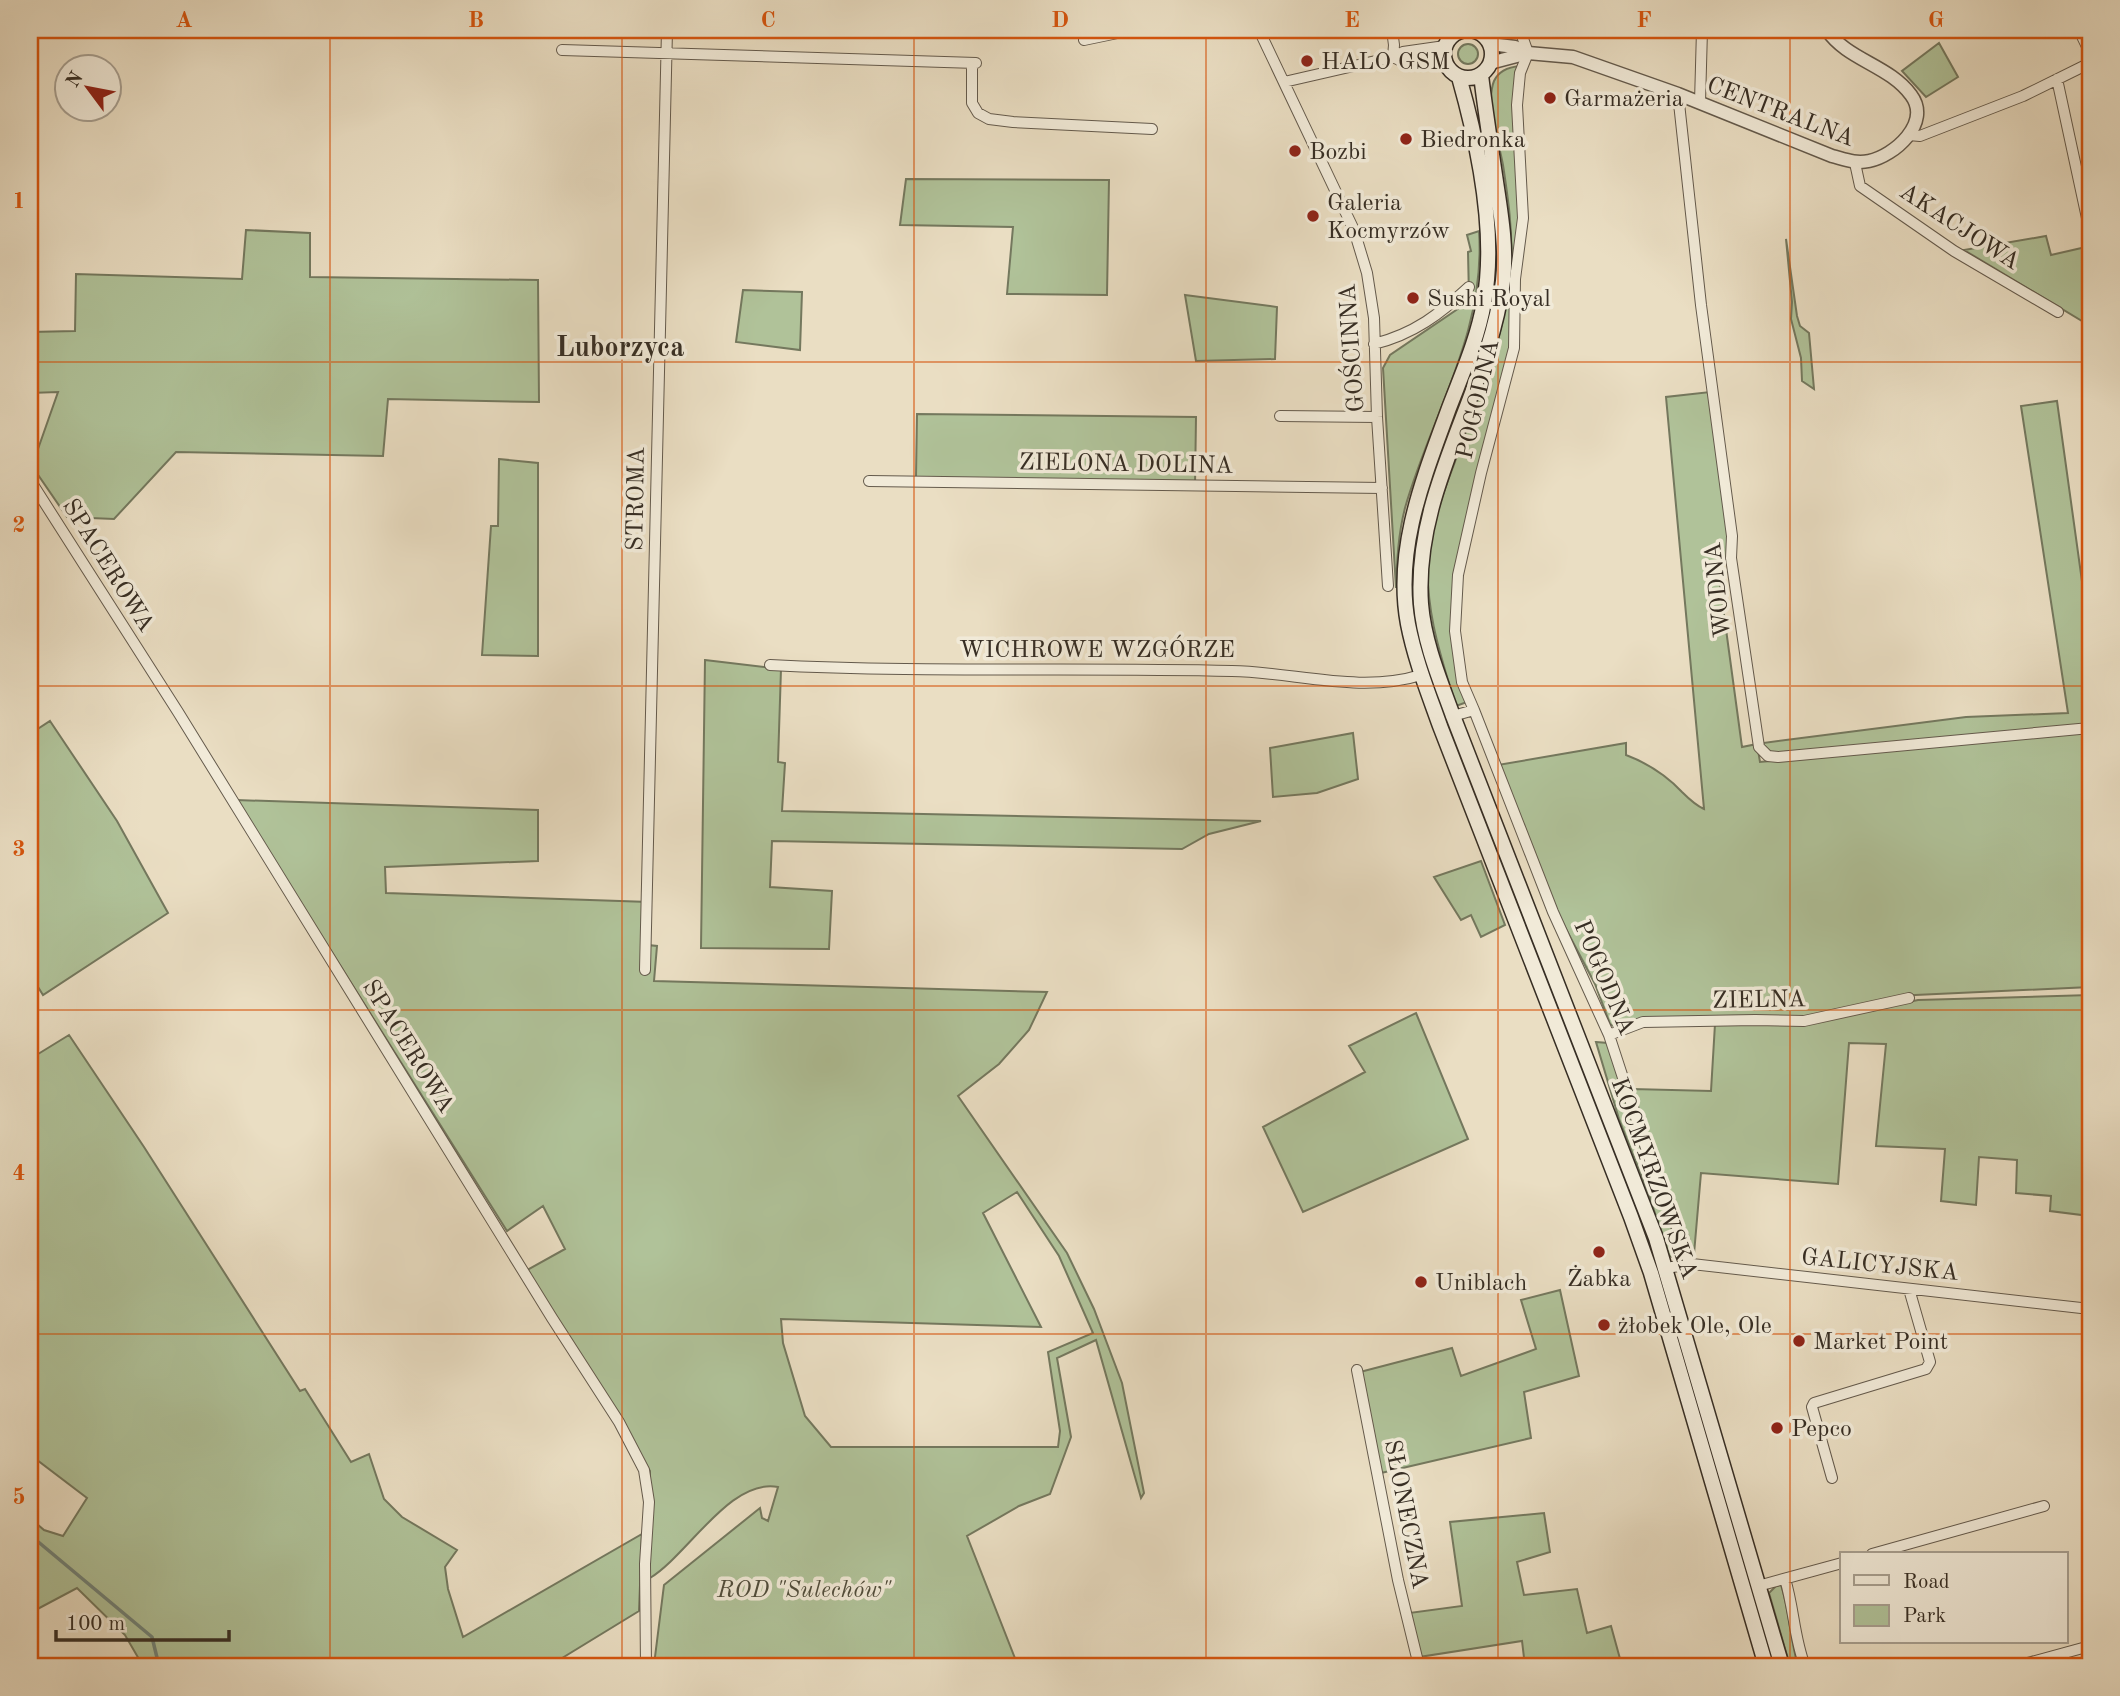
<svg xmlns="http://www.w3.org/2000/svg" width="2120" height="1696" font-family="'Old Standard TT',serif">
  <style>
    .green { fill: #b0c299; stroke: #74785e; stroke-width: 2; fill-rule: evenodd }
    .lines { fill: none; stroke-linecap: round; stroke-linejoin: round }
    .stream { stroke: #718379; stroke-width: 3.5 }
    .minor-casing { stroke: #645a4c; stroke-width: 12 }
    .tertiary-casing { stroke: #645a4c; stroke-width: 15 }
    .secondary-casing { stroke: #372e24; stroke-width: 17 }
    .minor { stroke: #f1ead8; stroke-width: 10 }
    .tertiary { stroke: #f1ead8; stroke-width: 12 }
    .secondary { stroke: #f1ead8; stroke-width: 14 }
    .grid { fill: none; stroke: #d6550e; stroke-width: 2; stroke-opacity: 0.55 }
    .poi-dot { fill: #8f2418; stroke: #f1ead8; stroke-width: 2.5 }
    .labels { text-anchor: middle; stroke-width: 7; stroke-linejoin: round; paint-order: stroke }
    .poi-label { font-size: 24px; fill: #372e24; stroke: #f1ead8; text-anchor: start }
    .street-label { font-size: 24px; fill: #372e24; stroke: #f1ead8 }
    .park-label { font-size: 24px; font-style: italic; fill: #4f4c3b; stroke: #f1ead8 }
    .quarter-label { font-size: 28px; font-weight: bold; fill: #372e24; stroke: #f1ead8 }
    .neatline { fill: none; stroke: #d6550e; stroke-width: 2.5 }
    .grid-label { font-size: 23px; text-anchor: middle; font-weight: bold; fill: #d6550e }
  </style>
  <rect width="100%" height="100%" fill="#eadec3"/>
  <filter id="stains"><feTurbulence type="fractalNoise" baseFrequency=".00286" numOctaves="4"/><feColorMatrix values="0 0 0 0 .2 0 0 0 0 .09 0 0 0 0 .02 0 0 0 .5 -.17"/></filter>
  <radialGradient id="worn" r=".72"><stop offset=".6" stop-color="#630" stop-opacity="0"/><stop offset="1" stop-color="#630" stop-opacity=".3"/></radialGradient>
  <path class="green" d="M1939,43L1958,77L1926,97L1902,71Z
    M1458 54a10 10 0 1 1 20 0a10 10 0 1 1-20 0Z
    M1520,66V217L1511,348L1476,490L1453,633L1467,702L1456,706C1440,655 1423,604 1429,550C1433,519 1445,488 1456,459C1479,395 1507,333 1511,265C1513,232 1508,198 1503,165C1499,142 1485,103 1494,81C1499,70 1509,67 1520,66Z
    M906,179L1109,180L1107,295L1007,294L1013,227L900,225Z
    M246,230L310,233V277L538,280L539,402L388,399L383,456L176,452L114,519L67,517L32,466L58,392L30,393V332L75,331L76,274L242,279Z
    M1479,231C1486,333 1432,414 1405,508C1398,535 1397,561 1396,588L1383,368L1390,355L1465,304L1469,298L1468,252L1471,251L1467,235Z
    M2046,236L2051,255L2086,247L2090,261V321H2082L1964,250Z
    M1786,239L1797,316L1800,326L1809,333L1814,389L1802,381L1801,358L1791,319L1792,302Z
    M743,290L802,292L800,350L736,342Z
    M1185,295L1277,307L1275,359L1196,361Z
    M1710,392L1733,560L1717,563L1742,747L1757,744L1760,762L2090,731V987L1915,995L1804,1017L1645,1018L1615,1027L1610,1024L1595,984L1557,912L1498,765L1626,743V755C1647,763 1667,776 1682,792C1689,799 1695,805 1704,809L1666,397Z
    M2057,401L2090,639V725L1773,753L1765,749L1763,743L1966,717L2068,713L2021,406Z
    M917,414L1196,417L1195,486L916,477Z
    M499,459L538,463V656L482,655L491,526H498Z
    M705,660L781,669L778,762L785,763L782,811L1261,821L1209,834L1182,849L772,841L770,887L832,891L829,949L701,948Z
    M50,721L117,821L168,913L43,995L30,974V734Z
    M1353,733L1358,779L1317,793L1273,797L1270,748Z
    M236,800L538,810V861L385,867L386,893L649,902L648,945L657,946L654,981L1047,992L1029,1030L999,1064L958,1096L1067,1253L1094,1309L1122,1383L1144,1493L1141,1498L1096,1340L1057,1358L1071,1437L1050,1494L1019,1506L967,1536L1018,1666L654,1665L664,1585L760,1508L762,1518L768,1521L778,1487C730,1478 688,1555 650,1578V1471L527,1270L565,1249L543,1206L507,1231ZM1017,1192L1059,1256L1093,1333L1048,1352L1060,1431L1058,1447H831L805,1416L783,1343L781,1319L1041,1327L983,1213Z
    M1481,861L1505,925L1481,937L1471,915L1461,920L1434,877Z
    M2090,995V1216L2050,1211L2051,1196L2016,1193L2017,1160L1979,1157L1976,1205L1941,1201L1945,1149L1876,1146L1886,1044L1849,1043L1838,1184L1701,1173L1694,1254L1688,1235L1662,1188L1633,1089L1711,1091L1715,1024L1809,1023L1918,1000Z
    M1416,1013L1468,1139L1303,1212L1263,1127L1365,1072L1349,1046Z
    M69,1035L144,1147L300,1391L305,1389L351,1462L369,1454L384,1499L402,1517L457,1550L445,1567L448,1589L463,1637L642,1534L639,1611L549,1666H143L125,1635L77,1588L30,1613V1518L44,1530L63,1536L87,1498L33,1457L30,1461V1059Z
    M1596,1042L1608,1043C1633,1111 1647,1184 1681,1248L1680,1256L1675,1258L1669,1256L1649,1195L1619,1119Z
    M1560,1290L1579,1376L1524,1392L1531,1438L1381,1473L1360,1372L1452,1348L1461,1376L1536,1349L1521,1300Z
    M1544,1513L1550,1552L1517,1562L1524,1595L1577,1589L1587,1633L1611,1626L1622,1666H1525L1522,1641L1419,1657L1409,1613L1462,1606L1450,1522Z
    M1781,1585C1790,1612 1790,1639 1798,1666H1790L1769,1593L1776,1586Z"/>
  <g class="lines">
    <path class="stream" d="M30,1535L152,1637L159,1666"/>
    <defs>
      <path id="minor" d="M1259,30L1354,230L1367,273L1374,318L1377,417L1388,586
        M1392,30L1394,45L1393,57
        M2079,30L2090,53
        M1084,40L1132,30
        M562,50L976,63
        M1393,57L1401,61L1445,63
        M972,63V103L978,113L989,119L1013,122L1152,129
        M2057,79L2090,232
        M1284,82L1393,57L1403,52L1445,46
        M1678,94L1701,305L1732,536L1731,558L1759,747L1768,756L1778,757L2090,728
        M1700,102L1702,30
        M1909,135L1920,136L2023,96L2090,63
        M1855,163L1860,186L1954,251L2058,312
        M1374,344C1414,334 1440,314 1469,287
        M1280,416L1377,417
        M30,480L178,712L552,1318L619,1422L644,1470L649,1502L645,1564L646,1666
        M869,481L1382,488
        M770,665C924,673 1078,667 1232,671C1294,672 1360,694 1421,675
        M1474,710L1553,912L1609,1035L1659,1188L1681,1236L1689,1264
        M1453,716L1474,710L1462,682L1455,631L1458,575L1481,473L1514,348L1515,279L1523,218L1517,105L1520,73L1528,53L1520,30
        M645,970L667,30
        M1609,1035L1643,1022L1755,1020L1804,1021L1909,998
        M1666,1268L1692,1264L2090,1309
        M1357,1370L1398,1580L1419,1666
        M1832,1478L1812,1407L1814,1403L1926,1369L1930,1362L1909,1289
        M1872,1554L2044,1506
        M1785,1579C1794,1608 1794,1638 1805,1666
        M1758,1586L1842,1563
        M2017,1666L2090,1646"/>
      <path id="tertiary" d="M1490,44L1515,47L1528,53L1573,57L1678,94L1832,156C1844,159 1855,164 1869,161C1894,156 1932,123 1911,95C1889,65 1847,60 1827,30
        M1490,63L1528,53"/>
      <path id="secondary" d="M1444 54a24 24 0 1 1 48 0a24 24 0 1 1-48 0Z
        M1481,75C1485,108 1490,141 1495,175C1500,209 1507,246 1503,281C1489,392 1413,489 1421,604C1424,642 1440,680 1453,716L1656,1238L1782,1666
        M1459,77C1478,144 1497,232 1484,302C1478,338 1462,374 1449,408C1424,477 1394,549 1408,624C1415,660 1428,692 1440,726L1631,1217L1651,1273L1766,1666"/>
    </defs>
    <use href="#minor" class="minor-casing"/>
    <use href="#tertiary" class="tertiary-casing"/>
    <use href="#secondary" class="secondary-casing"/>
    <use href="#minor" class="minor"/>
    <use href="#tertiary" class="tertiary"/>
    <use href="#secondary" class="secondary"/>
  </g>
  <path class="grid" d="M330,30V1666M622,30V1666M914,30V1666M1206,30V1666M1498,30V1666M1790,30V1666M30,362H2090M30,686H2090M30,1010H2090M30,1334H2090"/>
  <g class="poi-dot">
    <circle cx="1307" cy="61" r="7"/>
    <circle cx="1550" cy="98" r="7"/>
    <circle cx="1406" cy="139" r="7"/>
    <circle cx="1295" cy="151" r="7"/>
    <circle cx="1313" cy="216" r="7"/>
    <circle cx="1413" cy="298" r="7"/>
    <circle cx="1599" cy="1252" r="7"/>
    <circle cx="1421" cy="1282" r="7"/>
    <circle cx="1604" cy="1325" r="7"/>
    <circle cx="1799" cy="1341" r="7"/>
    <circle cx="1777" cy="1428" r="7"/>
  </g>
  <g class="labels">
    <g class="poi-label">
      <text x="1321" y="69">HALO GSM</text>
      <text x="1564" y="106">Garmażeria</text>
      <text x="1420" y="147">Biedronka</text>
      <text x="1309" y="159">Bozbi</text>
      <text x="1327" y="210">Galeria<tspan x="1327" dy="28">Kocmyrzów</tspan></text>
      <text x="1427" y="306">Sushi Royal</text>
      <text x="1599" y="1286" text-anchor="middle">Żabka</text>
      <text x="1435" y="1290">Uniblach</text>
      <text x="1618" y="1333">żłobek Ole, Ole</text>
      <text x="1813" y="1349">Market Point</text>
      <text x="1791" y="1436">Pepco</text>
    </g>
    <g class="street-label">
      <text transform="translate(1781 111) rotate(21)" y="8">CENTRALNA</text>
      <text transform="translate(1960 226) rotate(33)" y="8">AKACJOWA</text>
      <text transform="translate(1351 348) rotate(-94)" y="8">GOŚCINNA</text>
      <text transform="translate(1477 399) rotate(-77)" y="8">POGODNA</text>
      <text transform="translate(1126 463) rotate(1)" y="8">ZIELONA DOLINA</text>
      <text transform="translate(635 499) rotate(-89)" y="8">STROMA</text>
      <text transform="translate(109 565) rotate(58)" y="8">SPACEROWA</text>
      <text transform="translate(1717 590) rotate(-96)" y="8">WODNA</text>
      <text x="1097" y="657">WICHROWE WZGÓRZE</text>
      <text transform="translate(1605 977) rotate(67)" y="8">POGODNA</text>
      <text transform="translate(1759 999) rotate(-1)" y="8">ZIELNA</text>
      <text transform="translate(409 1046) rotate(58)" y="8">SPACEROWA</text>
      <text transform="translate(1655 1178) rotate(70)" y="8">KOCMYRZOWSKA</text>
      <text transform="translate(1880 1264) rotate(6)" y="8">GALICYJSKA</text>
      <text transform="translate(1407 1514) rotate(79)" y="8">SŁONECZNA</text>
    </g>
    <g class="park-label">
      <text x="804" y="1597">ROD "Sulechów"</text>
    </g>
    <g class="quarter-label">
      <text x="620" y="356">Luborzyca</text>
    </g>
  </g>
  <rect width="2120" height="1696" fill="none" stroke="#eadec3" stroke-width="77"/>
  <rect x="1840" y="1552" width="228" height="91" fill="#f1ead8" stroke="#a79f90" stroke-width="2"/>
  <rect x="1854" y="1575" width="35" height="10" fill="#f1ead8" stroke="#a79f90" stroke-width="2"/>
  <text x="1903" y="1588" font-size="21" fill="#372e24">Road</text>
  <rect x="1854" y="1605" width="35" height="21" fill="#b0c299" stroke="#a79f90" stroke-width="2"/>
  <text x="1903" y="1622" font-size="21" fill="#372e24">Park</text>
  <g transform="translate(88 88) rotate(302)"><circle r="33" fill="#f1ead8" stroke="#a79f90" stroke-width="2"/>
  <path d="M0-5L12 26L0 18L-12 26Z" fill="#8f2418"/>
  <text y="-10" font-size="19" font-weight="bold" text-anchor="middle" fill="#372e24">N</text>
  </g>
  <path d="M56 1630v10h173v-10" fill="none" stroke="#372e24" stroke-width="3.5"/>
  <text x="66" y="1630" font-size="21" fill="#372e24" stroke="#f1ead8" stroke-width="5" paint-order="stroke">100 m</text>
  <rect x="38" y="38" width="2044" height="1620" class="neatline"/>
  <g class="grid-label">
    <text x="184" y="27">A</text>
    <text x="476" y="27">B</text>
    <text x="768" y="27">C</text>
    <text x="1060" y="27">D</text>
    <text x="1352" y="27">E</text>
    <text x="1644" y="27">F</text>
    <text x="1936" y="27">G</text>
    <text x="19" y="208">1</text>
    <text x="19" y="532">2</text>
    <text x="19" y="856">3</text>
    <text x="19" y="1180">4</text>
    <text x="19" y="1504">5</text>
  </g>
  <rect width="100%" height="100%" filter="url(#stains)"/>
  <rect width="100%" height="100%" fill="url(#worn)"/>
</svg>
